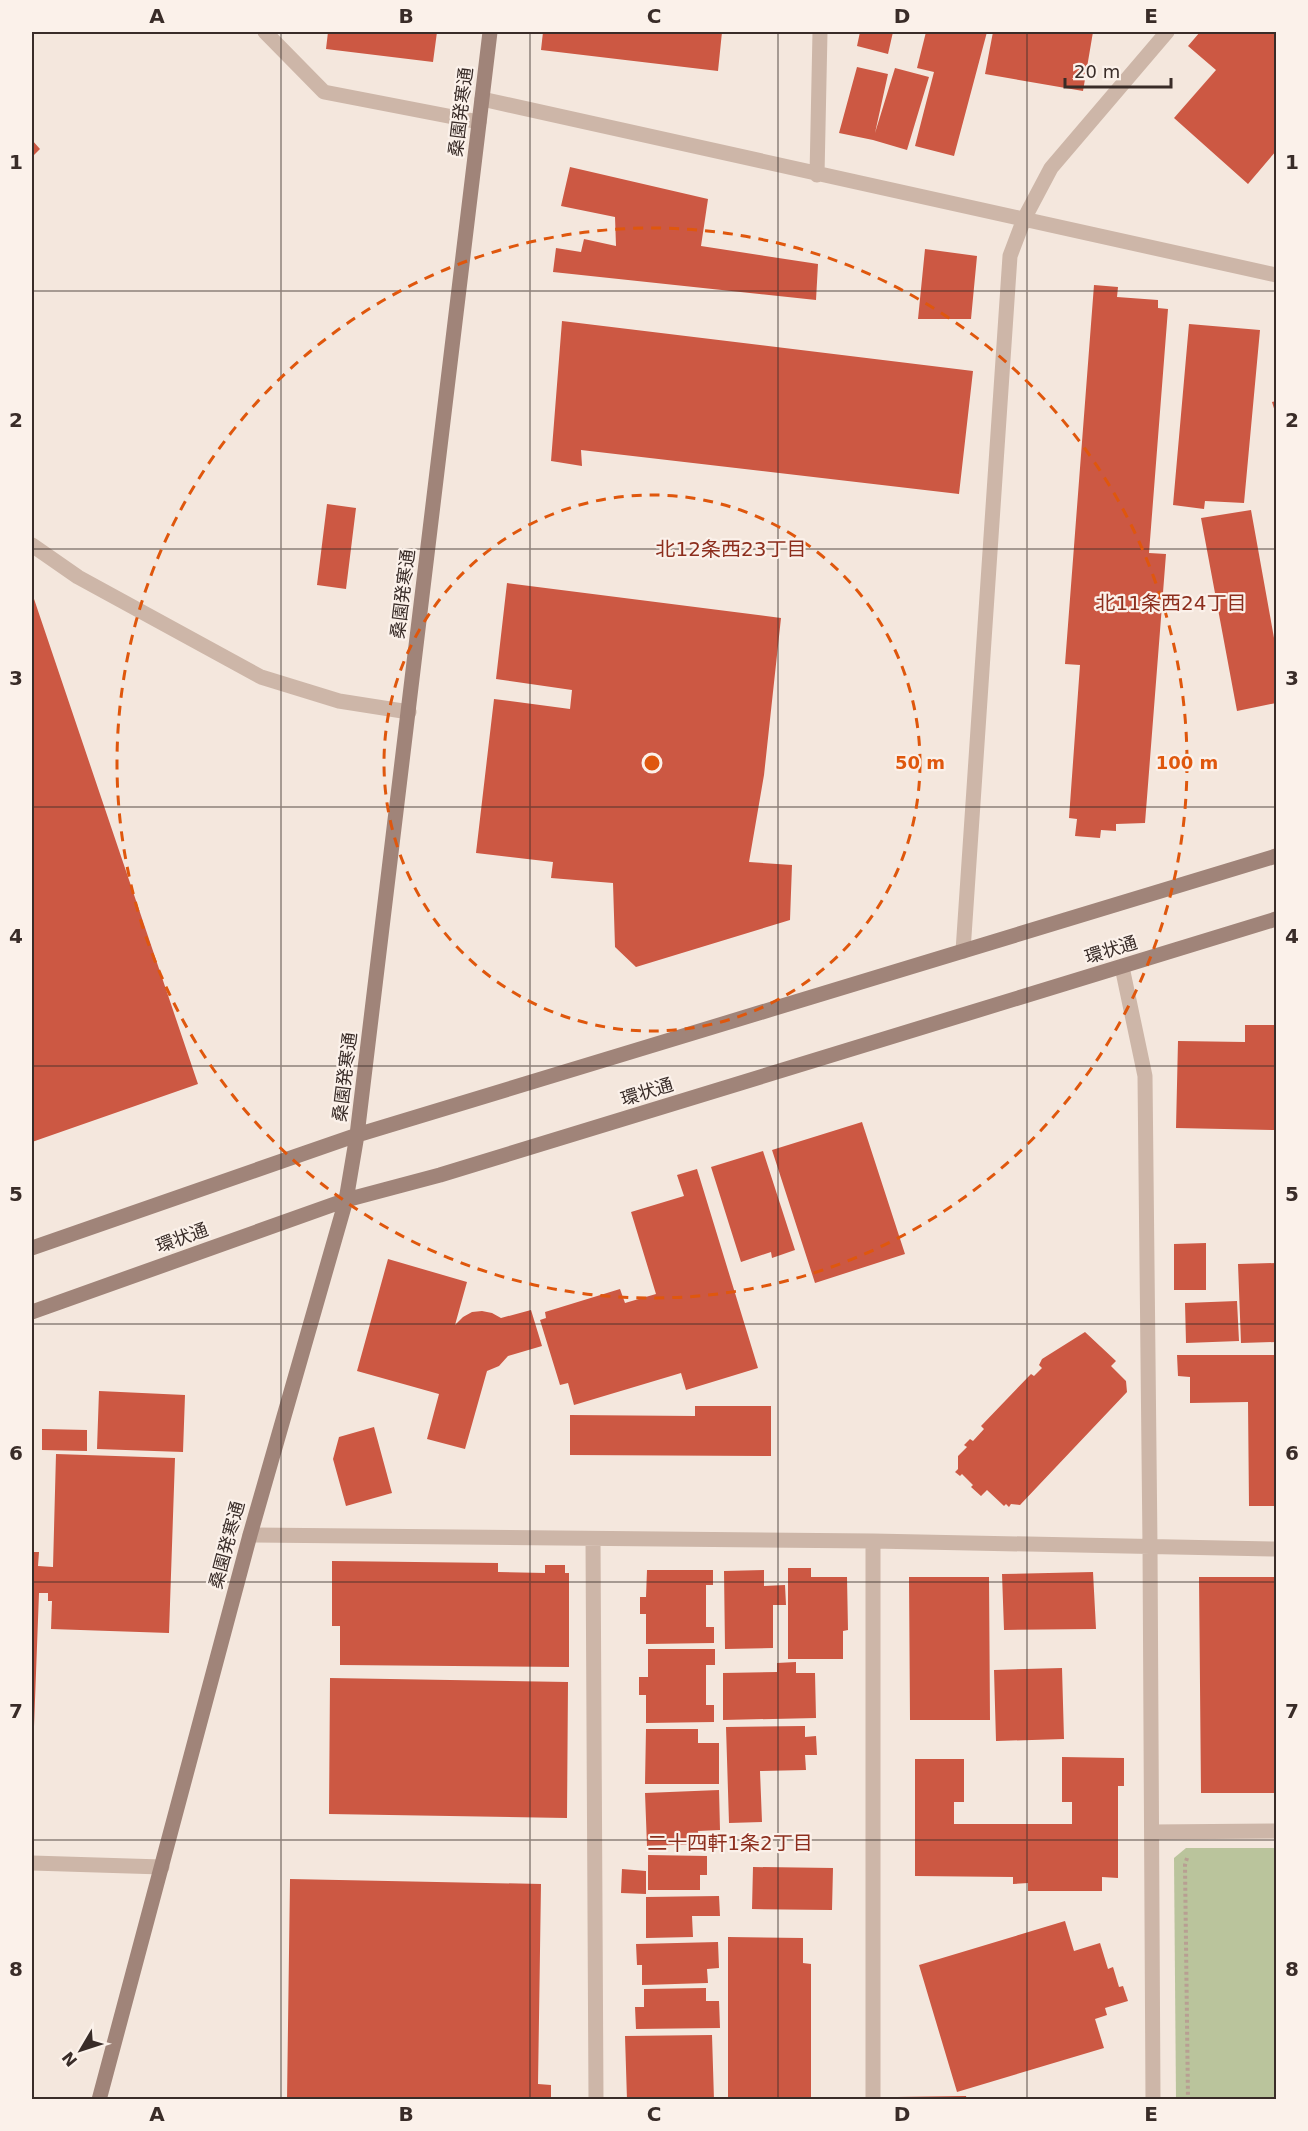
<svg xmlns="http://www.w3.org/2000/svg" width="1308" height="2131" font-family="'DejaVu Sans','Noto Sans JP',sans-serif">
  <style>
    .green { fill: #bac49c }
    .building { fill: #cc5843 }
    .lines { fill: none; stroke-linecap: round; stroke-linejoin: round }
    .path { stroke: #b89f92; stroke-width: 4; stroke-dasharray: 3 3; stroke-linecap: butt }
    .street { stroke: #cdb6a8; stroke-width: 15 }
    .secondary { stroke: #a08479; stroke-width: 15 }
    .grid { fill: none; stroke: #392c28; stroke-width: 1.5; stroke-opacity: 0.55 }
    .ring { fill: none; stroke: #df570d; stroke-width: 3; stroke-dasharray: 10 8 }
    .labels { text-anchor: middle; stroke-width: 4.5; stroke-linejoin: round; paint-order: stroke }
    .street-label { font-size: 18px; fill: #392c28; stroke: #fbf1ea }
    .neighbourhood-label { font-size: 20px; fill: #8c2e1d; stroke: #fbf1ea }
    .centre { fill: #df570d; stroke: #fbf1ea; stroke-width: 3 }
    .ring-label { font-size: 18px; text-anchor: middle; font-weight: bold; fill: #df570d; stroke: #fbf1ea; stroke-width: 4.5; stroke-linejoin: round; paint-order: stroke }
    .neatline { fill: none; stroke: #392c28; stroke-width: 2 }
    .grid-label { font-size: 20px; text-anchor: middle; font-weight: bold; fill: #392c28 }
  </style>
  <rect width="100%" height="100%" fill="#f4e7dd"/>
  <path class="green" d="M1186,1848H1276V2099H1176L1174,1858Z"/>
  <path class="building" d="M328,32H437L433,62L326,49Z
    M543,32H722L718,71L541,50Z
    M860,32H893L888,54L857,46Z
    M926,32H987L954,156L915,146L934,72L917,68Z
    M993,32H1093L1083,91L985,74Z
    M1200,32H1276V151L1248,184L1174,118L1216,70L1188,46Z
    M857,67L888,74L875,133L895,68L929,77L907,150L873,140L839,133Z
    M32,140L40,149L32,157Z
    M570,167L708,199L701,246L818,264L816,300L553,272L556,248L581,252L584,239L616,246L615,217L561,206Z
    M925,249L977,256L971,319H918Z
    M1094,285L1118,287L1117,297L1158,300V308L1168,309L1149,553L1166,554L1145,823L1116,824V831L1101,830L1100,838L1075,836L1077,819L1069,818L1080,665L1065,664Z
    M562,321L973,371L959,494L581,450L582,466L551,461Z
    M1189,324L1260,330L1244,503L1205,501L1204,509L1173,505Z
    M1276,401V415L1272,402Z
    M327,504L356,508L346,589L317,585Z
    M1251,510L1276,649V703L1237,711L1201,518Z
    M507,583L781,618L764,775L749,862L792,865L790,920L636,967L615,947L613,883L551,878L553,862L476,853L494,699L570,709L572,690L496,679Z
    M32,593L198,1084L32,1142Z
    M1245,1025H1276V1130L1176,1128L1178,1041L1245,1042Z
    M862,1122L905,1254L815,1283L772,1150Z
    M763,1151L795,1250L772,1258L771,1252L741,1262L711,1167Z
    M697,1169L758,1368L686,1390L681,1373L574,1405L568,1383L560,1385L540,1320L546,1318L545,1312L620,1289L625,1303L656,1294L631,1212L684,1196L677,1175Z
    M1206,1243V1290H1174V1244Z
    M388,1259L467,1282L455,1325L463,1317L472,1312L482,1311L492,1313L501,1318L531,1310L542,1346L508,1356L499,1366L487,1371L465,1449L427,1439L439,1394L357,1371Z
    M1276,1263V1342L1241,1343L1238,1264Z
    M1237,1301L1239,1341L1186,1343L1185,1303Z
    M1085,1332L1116,1361L1111,1366L1126,1381L1127,1392L1020,1505L1011,1504L1009,1507L1006,1504L1004,1506L987,1490L981,1496L971,1487L973,1485L962,1474L960,1476L955,1472L958,1469V1456L967,1447L964,1445L970,1439L973,1441L984,1429L981,1426L1031,1374L1034,1376L1042,1368L1039,1365L1042,1359Z
    M1177,1355H1276V1506H1249L1248,1402L1190,1403V1377L1178,1376Z
    M99,1391L185,1395L183,1452L97,1449Z
    M695,1406H771V1456L570,1455V1415L695,1416Z
    M374,1427L392,1493L346,1506L333,1459L339,1437Z
    M42,1429L87,1430V1451L42,1450Z
    M56,1454L175,1458L169,1633L51,1629L52,1601H48V1593H39L33,1753H32V1552H39L38,1566L53,1567Z
    M332,1561L498,1563V1572L545,1573V1565H565V1573H569V1667L340,1665V1626H332Z
    M788,1568H811V1577H847L848,1630L843,1631V1659H788Z
    M647,1570H713V1585H706V1627H714V1643L646,1644V1614H640V1597H646Z
    M764,1570V1586L785,1585L786,1605H773V1648L725,1649L724,1571Z
    M1093,1572L1096,1629L1004,1630L1002,1574Z
    M909,1577H989L990,1720H910Z
    M1199,1577H1276V1793H1201Z
    M648,1649H715V1665H706V1705H714V1722L646,1723V1695H639V1677H648Z
    M796,1662V1673H815L816,1718L723,1720V1673L777,1672V1663Z
    M1062,1668L1064,1739L996,1741L994,1670Z
    M330,1678L568,1682L567,1818L329,1814Z
    M805,1726V1737L816,1736L817,1755H805L806,1770L760,1771L762,1822L729,1823L726,1727Z
    M646,1729H698V1743H719V1784H645Z
    M1062,1757L1124,1758V1786H1118V1878L1102,1877V1891H1028V1883L1013,1884V1877L915,1876V1759H964V1802H954V1824H1072V1802H1062Z
    M719,1790L720,1830L698,1831L699,1844L647,1846L645,1793Z
    M648,1855L707,1856V1875H700V1890H648Z
    M753,1867L833,1868L832,1910L752,1909Z
    M622,1869L646,1871V1894L621,1893Z
    M290,1879L541,1884L538,2084L551,2085V2100H287Z
    M719,1896L720,1916H692L693,1937L646,1938V1897Z
    M1065,1921L1074,1951L1100,1943L1108,1969L1113,1967L1119,1987L1123,1986L1128,2001L1105,2008L1107,2015L1095,2019L1104,2048L957,2092L919,1965Z
    M728,1937L803,1938V1963L811,1964V2100H728Z
    M718,1942L719,1968L707,1969L708,1983L642,1985V1965H637L636,1944Z
    M706,1988V2001H719L720,2028L636,2029L635,2007H644V1989Z
    M712,2035L714,2100H627L625,2036Z
    M966,2096L967,2100H897V2097Z"/>
  <g class="lines">
    <path class="path" d="M1187,1858L1185,1865L1188,2100"/>
    <path class="street" d="M265,32L324,92L479,122
      M482,99L1276,275
      M817,175L820,32
      M32,545L78,577L261,677L339,701L409,712
      M963,951L1010,256L1024,219L1051,168L1167,32
      M1122,967L1145,1076L1150,1546L1153,2100
      M250,1535L873,1541L1276,1549
      M593,1539L596,2100
      M1152,1832L1276,1831
      M32,1863L162,1867
      M873,2100V1541"/>
    <path class="secondary" d="M32,1248L357,1135L1276,856
      M32,1312L346,1200L440,1175L1276,919
      M99,2100L250,1535L346,1200L357,1135L490,32"/>
  </g>
  <path class="grid" d="M281,32V2100M530,32V2100M778,32V2100M1027,32V2100M32,291H1276M32,549H1276M32,807H1276M32,1066H1276M32,1324H1276M32,1582H1276M32,1840H1276"/>
  <g class="ring">
    <circle cx="652" cy="763" r="268"/>
    <circle cx="652" cy="763" r="535"/>
  </g>
  <g class="labels">
    <g class="street-label">
      <text transform="translate(461 112) rotate(-83)" y="6">桑園発寒通</text>
      <text transform="translate(403 594) rotate(-83)" y="6">桑園発寒通</text>
      <text transform="translate(1111 950) rotate(-17)" y="6">環状通</text>
      <text transform="translate(345 1077) rotate(-83)" y="6">桑園発寒通</text>
      <text transform="translate(647 1092) rotate(-17)" y="6">環状通</text>
      <text transform="translate(182 1238) rotate(-20)" y="6">環状通</text>
      <text transform="translate(227 1545) rotate(-75)" y="6">桑園発寒通</text>
    </g>
    <g class="neighbourhood-label">
      <text x="731" y="556">北12条西23丁目</text>
      <text x="1171" y="610">北11条西24丁目</text>
      <text x="730" y="1850">二十四軒1条2丁目</text>
    </g>
  </g>
  <circle cx="652" cy="763" r="9" class="centre"/>
  <g class="ring-label">
    <text x="920" y="769">50 m</text>
    <text x="1187" y="769">100 m</text>
  </g>
  <rect width="1308" height="2131" fill="none" stroke="#fbf1ea" stroke-width="66"/>
  <g transform="translate(81 2050) rotate(231)" stroke="#fbf1ea" stroke-width="4.5" paint-order="stroke">
  <path d="M0-4.5L10 22L0 15L-10 22Z" fill="#392c28"/>
  <text y="-9" font-size="16" font-weight="bold" text-anchor="middle" fill="#392c28">N</text>
  </g>
  <path d="M1065 78v9h106v-9" fill="none" stroke="#392c28" stroke-width="3"/>
  <text x="1074" y="78" font-size="18" fill="#392c28" stroke="#fbf1ea" stroke-width="4.5" paint-order="stroke">20 m</text>
  <rect x="33" y="33" width="1242" height="2065" class="neatline"/>
  <g class="grid-label">
    <text x="157" y="23">A</text>
    <text x="406" y="23">B</text>
    <text x="654" y="23">C</text>
    <text x="902" y="23">D</text>
    <text x="1151" y="23">E</text>
    <text x="16" y="169">1</text>
    <text x="1292" y="169">1</text>
    <text x="16" y="427">2</text>
    <text x="1292" y="427">2</text>
    <text x="16" y="685">3</text>
    <text x="1292" y="685">3</text>
    <text x="16" y="943">4</text>
    <text x="1292" y="943">4</text>
    <text x="16" y="1201">5</text>
    <text x="1292" y="1201">5</text>
    <text x="16" y="1460">6</text>
    <text x="1292" y="1460">6</text>
    <text x="16" y="1718">7</text>
    <text x="1292" y="1718">7</text>
    <text x="16" y="1976">8</text>
    <text x="1292" y="1976">8</text>
    <text x="157" y="2121">A</text>
    <text x="406" y="2121">B</text>
    <text x="654" y="2121">C</text>
    <text x="902" y="2121">D</text>
    <text x="1151" y="2121">E</text>
  </g>
</svg>
